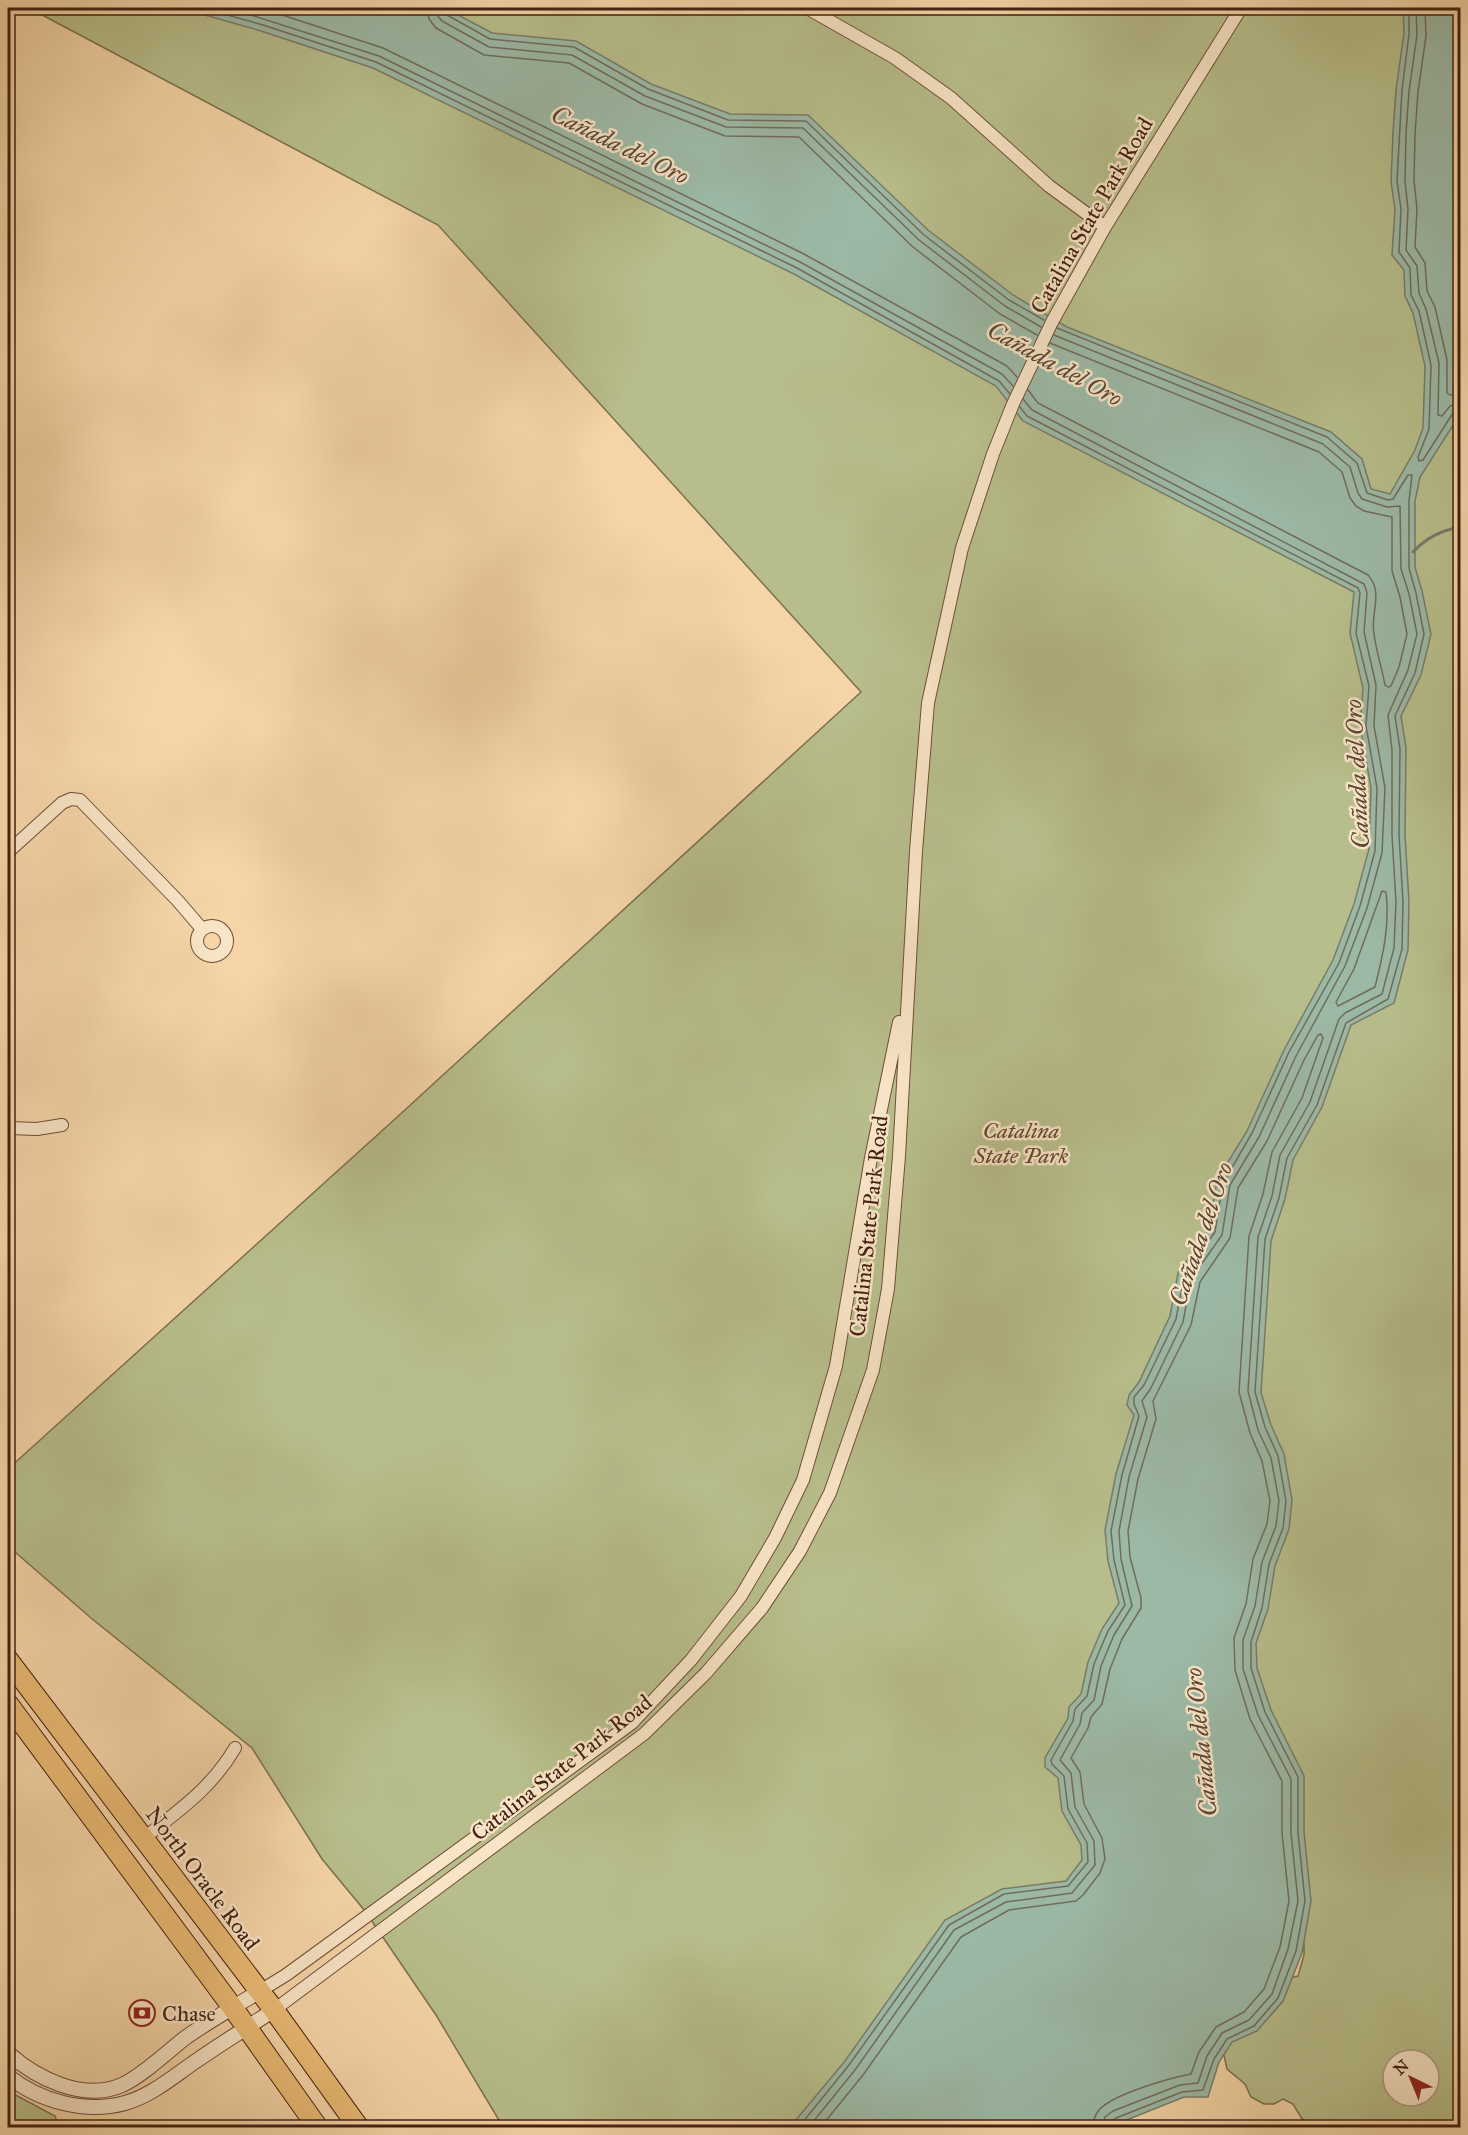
<svg xmlns="http://www.w3.org/2000/svg" width="1468" height="2135" font-family="'IM FELL Great Primer',serif">
  <style>
    .green { fill: #b7be8b; stroke: #7e704e; stroke-width: 1.5; fill-rule: evenodd }
    .water { fill: #9cb9a6; stroke: #797c6a; stroke-width: 1.5 }
    .lines { fill: none; stroke-linecap: round; stroke-linejoin: round }
    .shore { stroke: #706d5c; stroke-width: 1.5 }
    .stream { stroke: #797c6a; stroke-width: 3 }
    .minor-casing { stroke: #704e37; stroke-width: 14 }
    .tertiary-casing { stroke: #704e37; stroke-width: 16 }
    .trunk-casing { stroke: #442111; stroke-width: 22 }
    .minor { stroke: #f8e4c6; stroke-width: 12 }
    .tertiary { stroke: #f8e4c6; stroke-width: 14 }
    .trunk { stroke: #eaba74; stroke-width: 20 }
    .labels { text-anchor: middle; stroke-width: 5; stroke-linejoin: round; paint-order: stroke }
    .street-label { font-size: 22px; fill: #442111; stroke: #f8e4c6 }
    .park-label { font-size: 22px; font-style: italic; fill: #614830; stroke: #f8e4c6 }
    .poi-label { font-size: 22px; fill: #442111; stroke: #f8e4c6; text-anchor: start }
    .water-label { font-size: 24px; font-style: italic; fill: #5a4736; stroke: #f8e4c6 }
  </style>
  <rect width="100%" height="100%" fill="#f5d5a8"/>
  <filter id="stains"><feTurbulence type="fractalNoise" baseFrequency=".00333" numOctaves="4"/><feColorMatrix values="0 0 0 0 .2 0 0 0 0 .09 0 0 0 0 .02 0 0 0 .5 -.17"/></filter>
  <radialGradient id="worn" r=".72"><stop offset=".6" stop-color="#630" stop-opacity="0"/><stop offset="1" stop-color="#630" stop-opacity=".3"/></radialGradient>
  <path class="green" d="M29,8H1460V2127H1326L1302,2119L1293,2104L1283,2099L1274,2104H1264L1251,2097L1245,2084L1227,2069L1223,2051L1284,1979L1298,1976L1304,1955V1944L1104,2127H503L436,2015L365,1911L322,1859L252,1748L91,1618L8,1546V1469L395,1119L861,692L438,225ZM1393,2060H1429V2096H1393Z
    M8,2091L55,2116L59,2127H8Z"/>
  <path class="water" d="M180,8H445L492,33L576,41L651,84L730,114L808,115L928,230L1013,295L1067,327L1331,432L1362,459L1371,489L1390,494L1415,450L1423,428L1425,366L1413,313L1405,296L1404,270L1392,255L1395,209L1391,182L1393,133L1396,90L1404,33L1403,8H1460V411L1452,427L1420,477L1415,501V567L1422,591L1431,634L1421,675L1401,716L1406,748L1405,835L1409,902L1408,950L1394,1003L1351,1025L1322,1107L1293,1160L1285,1199L1271,1241L1261,1393L1271,1425L1284,1454L1292,1500L1289,1529L1275,1566L1268,1609L1256,1643L1257,1668L1271,1710L1304,1776V1832L1311,1901L1302,1953L1283,2001L1257,2031L1232,2042L1219,2062L1208,2097H1184L1119,2123L1112,2127H790L845,2061L945,1920L1002,1889L1066,1881L1082,1860L1081,1845L1062,1811L1058,1778L1045,1767V1758L1068,1718L1069,1707L1081,1694L1088,1662L1102,1629L1119,1603L1108,1561L1105,1530L1116,1474L1134,1415L1127,1405L1129,1395L1139,1382L1170,1316L1178,1273L1209,1230L1217,1180L1247,1131L1284,1050L1333,960L1354,904L1369,849L1371,788L1360,726L1363,688L1350,633L1354,592L1023,421L996,386L794,274L373,68L261,31Z"/>
  <g class="lines">
    <path class="shore" d="M202,8L263,25L376,62L797,268L999,381L1010,394
      M229,8L379,56L800,262L1002,374L1013,386
      M261,8L383,48L804,254L1007,366L1017,377
      M427,8L429,19L436,28L484,55L569,63L642,104L725,136L799,137L913,247L1000,314L1037,335
      M436,8L437,15L442,21L489,47L572,55L645,96L726,127L803,128L919,240L1005,306L1041,327
      M444,8L447,15L490,39L574,47L648,89L728,120L806,121L924,235L1009,300L1044,320
      M1409,8V34L1402,90L1397,181L1401,209L1399,252L1410,268L1411,295L1419,311L1431,365L1429,429L1418,457L1419,461L1423,460L1453,413L1460,410
      M1416,8L1417,35L1409,91L1406,133L1405,181L1408,209L1406,250L1417,266L1419,293L1426,309L1439,363L1438,415L1442,416L1450,406L1460,403
      M1425,8L1426,36L1418,92L1415,134L1414,180L1417,209L1415,247L1425,263L1427,291L1435,307L1447,360V393L1450,395L1460,394
      M1057,328L1327,437L1357,463L1367,493L1388,500L1393,499L1408,475H1412L1409,501V568L1416,593L1424,634L1415,673L1395,716L1400,749L1399,835L1403,902L1402,949L1388,999L1346,1023L1317,1105L1287,1158L1279,1198L1265,1239L1255,1392L1265,1427L1278,1456L1286,1501L1283,1528L1269,1564L1262,1608L1251,1642V1668L1265,1712L1298,1777V1832L1305,1901L1296,1951L1278,1998L1254,2026L1227,2039L1214,2059L1203,2090L1182,2092L1116,2118L1110,2122V2128
      M1054,335L1323,444L1350,467L1358,493L1362,499L1387,507L1400,506L1401,569L1409,594L1417,634L1408,670L1388,715L1392,750V835L1396,902L1394,948L1382,994L1345,1013L1339,1019L1310,1102L1280,1155L1272,1196L1258,1237L1248,1391L1258,1430L1271,1458L1279,1501L1276,1526L1262,1562L1255,1606L1243,1640V1669L1258,1715L1291,1779V1833L1298,1901L1288,1949L1272,1994L1249,2020L1222,2033L1207,2056L1198,2083L1180,2085L1113,2111L1105,2117L1102,2128
      M1028,390L1038,403L1368,575C1384,592 1370,614 1374,634C1376,651 1382,668 1385,685L1388,687L1391,686L1399,667L1407,634L1400,597L1392,571V517L1364,511L1356,506L1350,498L1342,472L1319,452L1050,343
      M1382,891L1386,892C1390,925 1383,955 1375,987L1338,1006L1336,1002L1354,969Z
      M798,2128L849,2065L949,1925L1004,1894L1068,1886L1088,1862L1087,1843L1068,1809L1064,1776L1052,1764L1051,1760L1073,1721L1075,1709L1087,1696L1094,1664L1108,1631L1125,1605L1114,1560L1111,1531L1122,1475L1139,1416L1134,1404V1397L1144,1385L1176,1319L1184,1276L1215,1232L1223,1183L1252,1133L1289,1052L1339,963L1360,906L1375,851L1377,788L1366,726L1369,686L1356,633L1360,593L1358,588L1027,416L1020,407
      M808,2128L855,2070L954,1930L1006,1902L1072,1893L1095,1865L1094,1841L1075,1807L1071,1773L1060,1760L1080,1724L1082,1713L1094,1700L1101,1666L1114,1635L1132,1606L1121,1559L1119,1531L1129,1477L1147,1417L1142,1401L1151,1388L1183,1322L1191,1279L1222,1235L1230,1185L1259,1137L1296,1056L1345,966L1367,908L1382,853L1385,788L1374,726L1376,685L1364,632L1367,593L1364,584L1032,410L1023,399
      M820,2128L863,2075L961,1937L1009,1910L1076,1901L1083,1895L1100,1873L1105,1859L1102,1838L1084,1804L1080,1772L1071,1758L1088,1728L1091,1717L1102,1704L1110,1669L1122,1639L1141,1608V1598L1130,1557L1128,1531L1138,1479L1156,1419L1153,1401L1191,1325L1200,1282L1230,1238L1238,1188L1267,1141L1304,1060L1318,1035L1321,1034L1323,1038L1302,1098L1272,1152L1263,1194L1249,1236L1239,1392L1250,1433L1262,1461L1270,1501L1267,1524L1253,1559L1246,1604L1234,1638L1235,1670L1250,1719L1282,1781V1833L1289,1901L1280,1947L1264,1989L1244,2012L1216,2027L1199,2052L1191,2074C1170,2078 1113,2094 1099,2110C1095,2115 1093,2121 1093,2128"/>
    <path class="stream" d="M1413,552C1426,538 1442,530 1460,527"/>
    <defs>
      <path id="minor" d="M807,8L895,58L951,98L1049,186L1105,227
        M8,852L62,803L71,799L80,800L178,901L202,929
        M197 941a15 15 0 1 1 30 0a15 15 0 1 1-30 0Z
        M8,1128L37,1129L62,1125
        M143,1839C179,1810 211,1789 235,1748
        M260,1991L286,1975L632,1723L691,1660L741,1596L775,1538L803,1480L836,1366L871,1158L899,1022
        M274,2010L644,1734L706,1673L762,1608L800,1551L830,1493L873,1370L888,1289L899,1156L916,851L928,703L962,548L993,454L1013,404L1052,322L1105,227L1241,8"/>
      <path id="tertiary" d="M8,2053C36,2078 83,2102 122,2085C142,2076 167,2052 185,2038C209,2021 234,2007 260,1991
        M8,2076C39,2101 85,2114 125,2103C151,2096 174,2076 196,2061C222,2043 248,2027 274,2010"/>
      <path id="trunk" d="M8,1660L274,2010L359,2128
        M8,1704L233,2008L318,2128"/>
    </defs>
    <use href="#minor" class="minor-casing"/>
    <use href="#tertiary" class="tertiary-casing"/>
    <use href="#trunk" class="trunk-casing"/>
    <use href="#minor" class="minor"/>
    <use href="#tertiary" class="tertiary"/>
    <use href="#trunk" class="trunk"/>
  </g>
  <defs>
    <symbol id="bank-ring" viewBox="-11 -11 22 22"><circle r="9.5" fill="#f8e4c6" stroke="#8f2418" stroke-width="1.5"/><path d="M-6-4H6V4H-6ZM0-2.3a2.3 2.3 0 1 0 0 4.6a2.3 2.3 0 1 0 0-4.6Z" fill="#8f2418"/></symbol>
  </defs>
  <g fill-rule="evenodd">
    <use href="#bank-ring" x="127" y="1998" width="30" height="30"/>
  </g>
  <g class="labels">
    <g class="street-label">
      <text transform="translate(1091 215) rotate(-60)" y="8">Catalina State Park Road</text>
      <text transform="translate(868 1226) rotate(-84)" y="8">Catalina State Park Road</text>
      <text transform="translate(561 1767) rotate(-38)" y="8">Catalina State Park Road</text>
      <text transform="translate(203 1878) rotate(53)" y="8">North Oracle Road</text>
    </g>
    <g class="park-label">
      <text x="1021" y="1138">Catalina<tspan x="1021" dy="25">State Park</tspan></text>
    </g>
    <g class="poi-label">
      <text x="162" y="2021">Chase</text>
    </g>
    <g class="water-label">
      <text transform="translate(620 145) rotate(26)" y="8">Cañada del Oro</text>
      <text transform="translate(1055 364) rotate(29)" y="8">Cañada del Oro</text>
      <text transform="translate(1357 774) rotate(-93)" y="8">Cañada del Oro</text>
      <text transform="translate(1201 1234) rotate(-71)" y="8">Cañada del Oro</text>
      <text transform="translate(1201 1742) rotate(-96)" y="8">Cañada del Oro</text>
    </g>
  </g>
  <rect width="1468" height="2135" fill="none" stroke="#f5d5a8" stroke-width="30"/>
  <rect x="9" y="9" width="1450" height="2117" fill="none" stroke="#442111" stroke-width="3"/>
  <rect x="15" y="15" width="1438" height="2105" fill="none" stroke="#442111" stroke-width="1.5"/>
  <g transform="translate(1411 2078) rotate(317)"><circle r="28" fill="#f8e4c6" stroke="#b0967e" stroke-width="1.5"/>
  <path d="M0-4.5L10 22L0 15L-10 22Z" fill="#8f2418"/>
  <text y="-9" font-size="16" font-weight="bold" text-anchor="middle" fill="#442111">N</text>
  </g>
  <rect width="100%" height="100%" filter="url(#stains)"/>
  <rect width="100%" height="100%" fill="url(#worn)"/>
</svg>
